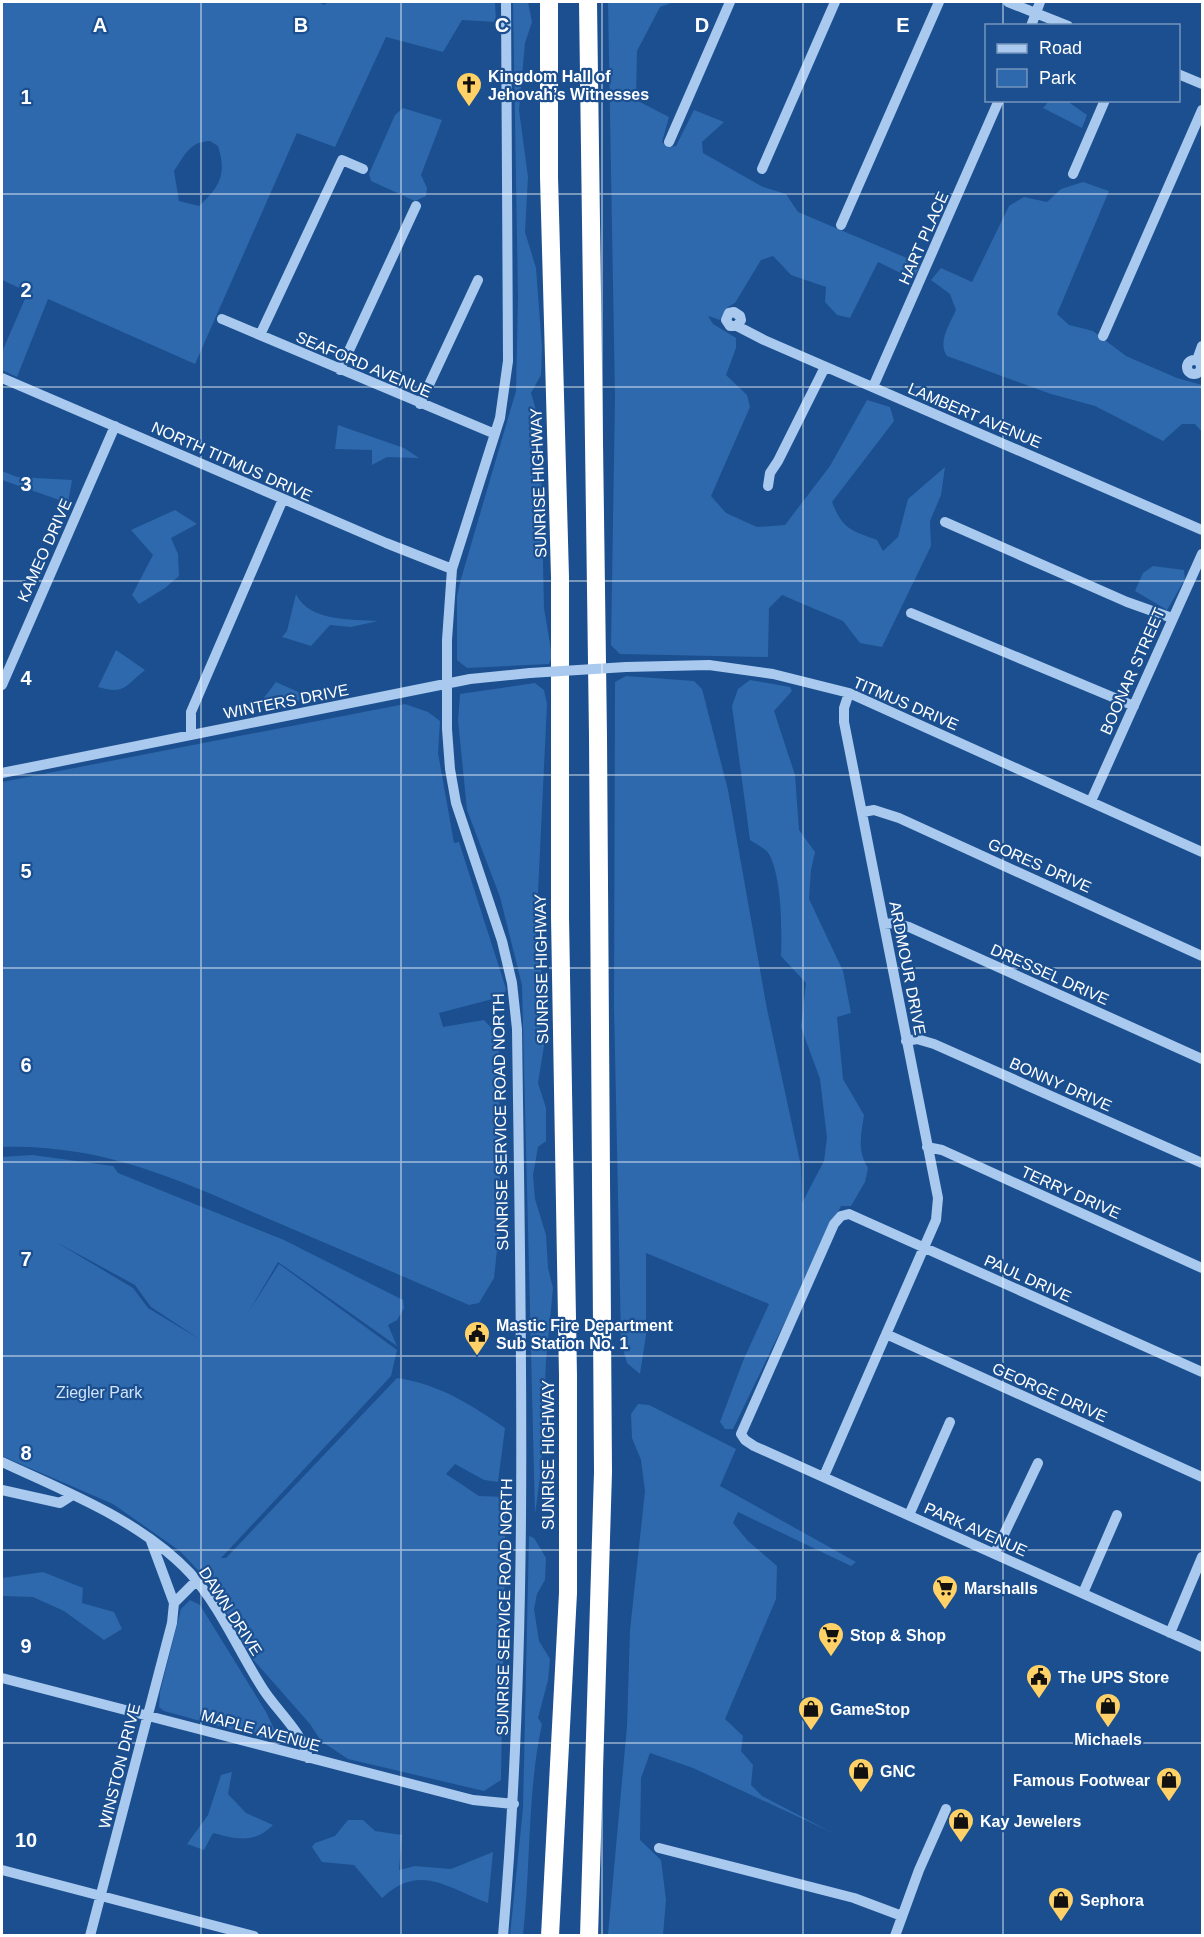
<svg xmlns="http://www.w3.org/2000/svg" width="1204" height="1937" font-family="Arial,sans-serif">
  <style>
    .green { fill: #2e69ad; fill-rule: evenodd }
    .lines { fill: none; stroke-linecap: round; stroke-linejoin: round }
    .minor { stroke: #a9c9ee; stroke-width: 10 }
    .highway { stroke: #fff; stroke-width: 18 }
    .minor-bridge { stroke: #a9c9ee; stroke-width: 10 }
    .grid { fill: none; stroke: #fff; stroke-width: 1.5; stroke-opacity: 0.55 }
    .labels { text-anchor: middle; stroke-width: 4.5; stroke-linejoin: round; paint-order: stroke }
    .poi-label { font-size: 16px; font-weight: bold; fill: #fff; stroke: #1b4f8f; text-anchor: start }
    .street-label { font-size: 16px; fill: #fff; stroke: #1b4f8f }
    .park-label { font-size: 16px; fill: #cfe3fa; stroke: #1b4f8f }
    .grid-label { font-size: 20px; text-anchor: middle; font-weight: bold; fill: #fff; stroke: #1b4f8f; stroke-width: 4.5; stroke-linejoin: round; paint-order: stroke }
  </style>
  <rect width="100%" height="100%" fill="#1b4f8f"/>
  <path class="green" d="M2,2H317L325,5L327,2H495L496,22L462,20L443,52L386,37L335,147L297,133L195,364L48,299L17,377L2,370V352L28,292L2,280ZM210,141L218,146C227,174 220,187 199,206L179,201L174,171C185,155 189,142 210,141Z
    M513,2H528L532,22L525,43L519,110L528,177L525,232L536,268L542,348L541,375L531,393L540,424L544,608L552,656L549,664L467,668L457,660V596L461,579L516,391L518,297Z
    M608,2H674L660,7L637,51L636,100L669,117L662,142L669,147L676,146L694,110L724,122L702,142L703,153L763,187L786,194L798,212L921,264L913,279L878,262L850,318L837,315L825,302L826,287L791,275L773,256L761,260L735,303L728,307L720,320L708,316L713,324L736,338V348L726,375L747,395L750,407L711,496L726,513L757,527L785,525L830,466L867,400L890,407L894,421L832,502C843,530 851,530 877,540L883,551L898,537L908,499L945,467L941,495L930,521L931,546L882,647L860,643L843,621L782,595L769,608L768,657L620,654L611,645L615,398Z
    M1049,101H1067L1087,115L1082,128L1043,108Z
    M403,108L442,120L421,175L427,188L426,196L415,201L371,181L369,174L395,115Z
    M1083,182L1109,191L1057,314L1069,325L1093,331L1126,356L1177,378L1202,385V432L1195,424H1182L1163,441L1095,406L1051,394L947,356C937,342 950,324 956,310L950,294L931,280L941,268L972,282L1009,206L1024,197L1047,202L1061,189Z
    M338,425L404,448L419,458L387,457L372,465V450L335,449Z
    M2,471L17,477L72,480L68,503L2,480Z
    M175,510L197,524L171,538L178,554L179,576L165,588L139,604L132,595L153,555L131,530Z
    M1153,566L1184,570L1185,579L1167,610L1135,591L1143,573Z
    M296,594C309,622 351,619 378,621L351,627L330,625L311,646L282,637L287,631Z
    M116,650L145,670C125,686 125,695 98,687Z
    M626,676L694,681L702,689L728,790L767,1009L801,1166L802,1203L824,1161L827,1138L820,1079L801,1027L806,983L781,956C782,929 782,878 769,854C765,848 756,844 750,840L732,706L738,689L750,680L790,687L792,691L774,711L795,775L799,830L815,852L811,870L809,899L843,971L851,1013L837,1017L843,1079L864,1115C861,1135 857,1150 868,1168L865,1182L851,1206H841L733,1429H725L720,1422L743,1361L769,1304L646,1253V1335L640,1374L627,1363L621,1341L614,1005L615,682Z
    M276,682L303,694L297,704L267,711L260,703Z
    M535,683L544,690L547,704L536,935L543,958L536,1008L544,1046L538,1083L546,1108V1141L538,1147L533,1175L535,1199L546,1235L548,1268L553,1288L546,1361L541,1469L535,1514L522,985L500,897L467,810L458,720L460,694Z
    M405,704L428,712L440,721L438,753L454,843L459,842L506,989L504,996L439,1013L443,1027L484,1020L494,1031L499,1052L500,1222L494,1278L479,1303L469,1305C405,1277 341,1250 276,1222C182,1182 107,1144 2,1147V782Z
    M32,1155L113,1166L118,1173L284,1240L403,1300L404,1308L397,1320L388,1325L397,1346L278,1262L248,1313L279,1264L397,1350L391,1376L221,1558H226L397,1378C439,1384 470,1404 505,1428L498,1482L484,1480L455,1464L446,1474L479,1496L506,1497L501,1780L484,1791L348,1759L321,1741L310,1724L251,1657L209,1582L180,1551L113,1504L2,1456V1157ZM56,1242L135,1285L151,1307L201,1340L148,1308L133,1288Z
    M638,1404L649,1405L736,1449L720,1486L856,1562L851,1566L738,1512L733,1523L748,1541L777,1566L776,1599L725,1719L743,1736L741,1751L753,1765L751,1785L762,1796L831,1832L693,1768L650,1753L641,1778L640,1840L661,1860L666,1900L663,1935H608L627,1726L630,1630L645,1491L641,1460L632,1438L631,1414Z
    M529,1536L534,1538L546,1558L545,1580L537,1594L534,1609L539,1641L550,1659L548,1680L538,1718L542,1724C527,1793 531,1865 523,1935L510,1936L523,1808Z
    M43,1572L83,1588L82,1603L114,1612L122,1629L104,1640L64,1611L33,1597L2,1596V1578Z
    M190,1600L200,1605L266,1712L275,1731L266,1739L164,1711L159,1707L160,1692L181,1609Z
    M232,1772L228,1794L246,1813L273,1825C254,1844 236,1839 213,1833L204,1850L187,1844L208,1815L221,1775Z
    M348,1820H363L375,1831L402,1835L399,1870L415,1866L451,1869L493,1852L488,1903C446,1887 419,1863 382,1898L354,1865L322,1862L312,1847L315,1843L335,1836Z"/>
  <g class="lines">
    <path class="minor" d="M1008,2L1068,26
      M1031,26L1040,2
      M1178,74L1202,84
      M669,142L730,2
      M762,169L835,2
      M1073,174L1105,100
      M841,225L939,2
      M222,319L495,434
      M737,326L741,320L740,316L734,312L729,313L726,320L730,326H737L764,340L1202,530
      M260,335L342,160L363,169
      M1103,336L1202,110
      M1187 367a7 7 0 1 1 14 0a7 7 0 1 1-14 0Z
      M1197,360L1202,346
      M340,370L416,206
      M2,378L386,543L452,569
      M873,387L999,100
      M420,404L478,280
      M768,486L770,473L778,461L825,367
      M945,522L1127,602L1172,618
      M911,613L1134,706
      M626,667L709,665L773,674L849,693L1202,852
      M2,685L115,426
      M191,735V712L283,499
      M2,773L470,679L530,673
      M1091,801L1202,554
      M863,812L874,810L899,818L1202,956
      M884,924L895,923L909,927L1202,1059
      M906,1041L917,1039L934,1044L1202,1163
      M927,1147L942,1150L1202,1268
      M886,1334L1202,1477
      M1202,1372L849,1214L841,1216L834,1224L741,1434L745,1440L754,1446L1202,1647
      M2,1462C66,1492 140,1520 190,1573C220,1606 239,1652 263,1689C277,1711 303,1733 308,1758
      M824,1476L936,1220L938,1198L844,722V708L849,693
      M2,1490L60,1503L71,1496
      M909,1515L950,1422
      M995,1553L1038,1463
      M1083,1593L1117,1515
      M174,1603L196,1581
      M1170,1633L1202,1557
      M2,1678L473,1800L514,1804
      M659,1848L854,1898L902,1916
      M2,1870L254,1936
      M90,1936L172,1623L174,1603L151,1541
      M503,1936C529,1634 521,1331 517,1029L512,983L502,941L456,803L450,769L447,729V640L452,569L500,418L508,361L506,2
      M895,1936L919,1870L946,1809"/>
    <path class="highway" d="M549,2V177L560,577V917L568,1376V1593L550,1936
      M588,2L598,736L603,1472L589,1936"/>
    <path class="minor-bridge" d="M530,673L626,667"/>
  </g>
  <path class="grid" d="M201,2V1936M401,2V1936M602,2V1936M803,2V1936M1003,2V26M1003,100V1936M2,194H1202M2,387H1202M2,581H1202M2,775H1202M2,968H1202M2,1162H1202M2,1356H1202M2,1550H1202M2,1743H1202"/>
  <defs>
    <symbol id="church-pin" viewBox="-11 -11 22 30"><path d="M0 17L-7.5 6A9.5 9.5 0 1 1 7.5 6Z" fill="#ffd166" stroke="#1b4f8f"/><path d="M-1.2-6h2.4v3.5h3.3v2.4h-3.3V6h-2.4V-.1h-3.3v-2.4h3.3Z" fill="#111"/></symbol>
    <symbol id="civic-pin" viewBox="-11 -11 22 30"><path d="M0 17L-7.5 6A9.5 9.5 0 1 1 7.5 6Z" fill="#ffd166" stroke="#1b4f8f"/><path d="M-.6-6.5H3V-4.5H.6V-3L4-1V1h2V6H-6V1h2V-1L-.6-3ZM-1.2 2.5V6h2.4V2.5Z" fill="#111"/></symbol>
    <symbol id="supermarket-pin" viewBox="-11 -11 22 30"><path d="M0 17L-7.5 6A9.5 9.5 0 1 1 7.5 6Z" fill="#ffd166" stroke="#1b4f8f"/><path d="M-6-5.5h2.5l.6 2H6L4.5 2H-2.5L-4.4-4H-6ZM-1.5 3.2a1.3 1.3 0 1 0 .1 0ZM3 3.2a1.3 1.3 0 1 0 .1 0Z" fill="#111"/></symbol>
    <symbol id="shop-pin" viewBox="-11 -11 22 30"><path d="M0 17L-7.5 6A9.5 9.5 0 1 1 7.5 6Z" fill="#ffd166" stroke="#1b4f8f"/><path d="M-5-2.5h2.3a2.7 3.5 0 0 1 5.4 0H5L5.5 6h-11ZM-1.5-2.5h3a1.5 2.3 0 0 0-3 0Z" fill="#111"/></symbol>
  </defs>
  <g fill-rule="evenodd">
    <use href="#church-pin" x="454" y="70" width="30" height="40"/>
    <use href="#civic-pin" x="462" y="1319" width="30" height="40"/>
    <use href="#supermarket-pin" x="930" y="1573" width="30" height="40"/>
    <use href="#supermarket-pin" x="816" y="1620" width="30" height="40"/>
    <use href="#civic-pin" x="1024" y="1662" width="30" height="40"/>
    <use href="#shop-pin" x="1093" y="1691" width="30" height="40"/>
    <use href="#shop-pin" x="796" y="1694" width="30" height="40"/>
    <use href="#shop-pin" x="846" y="1756" width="30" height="40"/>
    <use href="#shop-pin" x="1154" y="1765" width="30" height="40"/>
    <use href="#shop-pin" x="946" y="1806" width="30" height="40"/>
    <use href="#shop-pin" x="1046" y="1885" width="30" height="40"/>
  </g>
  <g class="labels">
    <g class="poi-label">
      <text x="488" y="82">Kingdom Hall of<tspan x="488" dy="18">Jehovah’s Witnesses</tspan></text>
      <text x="496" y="1331">Mastic Fire Department<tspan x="496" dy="18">Sub Station No. 1</tspan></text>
      <text x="964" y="1594">Marshalls</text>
      <text x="850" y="1641">Stop &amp; Shop</text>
      <text x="1058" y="1683">The UPS Store</text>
      <text x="830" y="1715">GameStop</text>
      <text x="1108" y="1745" text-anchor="middle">Michaels</text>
      <text x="880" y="1777">GNC</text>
      <text x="1150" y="1786" text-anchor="end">Famous Footwear</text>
      <text x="980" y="1827">Kay Jewelers</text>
      <text x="1080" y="1906">Sephora</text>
    </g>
    <g class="street-label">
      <text transform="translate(923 238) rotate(-66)" y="6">HART PLACE</text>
      <text transform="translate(364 364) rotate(23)" y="6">SEAFORD AVENUE</text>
      <text transform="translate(975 415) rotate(23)" y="6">LAMBERT AVENUE</text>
      <text transform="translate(232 461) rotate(24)" y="6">NORTH TITMUS DRIVE</text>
      <text transform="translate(538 483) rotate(-92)" y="6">SUNRISE HIGHWAY</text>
      <text transform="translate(44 550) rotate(-66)" y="6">KAMEO DRIVE</text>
      <text transform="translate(1132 671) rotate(-66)" y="6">BOONAR STREET</text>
      <text transform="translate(286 701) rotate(-11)" y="6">WINTERS DRIVE</text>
      <text transform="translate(906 703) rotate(23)" y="6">TITMUS DRIVE</text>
      <text transform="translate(1040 865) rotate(24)" y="6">GORES DRIVE</text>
      <text transform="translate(908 968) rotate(79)" y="6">ARDMOUR DRIVE</text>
      <text transform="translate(541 969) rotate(-91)" y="6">SUNRISE HIGHWAY</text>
      <text transform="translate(1050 974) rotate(24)" y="6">DRESSEL DRIVE</text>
      <text transform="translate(1061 1084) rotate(24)" y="6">BONNY DRIVE</text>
      <text transform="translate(500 1122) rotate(-91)" y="6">SUNRISE SERVICE ROAD NORTH</text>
      <text transform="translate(1071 1192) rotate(24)" y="6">TERRY DRIVE</text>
      <text transform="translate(1028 1278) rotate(24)" y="6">PAUL DRIVE</text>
      <text transform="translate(1050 1392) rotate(24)" y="6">GEORGE DRIVE</text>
      <text transform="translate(548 1455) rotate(-90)" y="6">SUNRISE HIGHWAY</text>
      <text transform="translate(976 1529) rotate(24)" y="6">PARK AVENUE</text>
      <text transform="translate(504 1607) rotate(-89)" y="6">SUNRISE SERVICE ROAD NORTH</text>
      <text transform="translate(231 1611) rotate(57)" y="6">DAWN DRIVE</text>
      <text transform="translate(261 1730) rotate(15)" y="6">MAPLE AVENUE</text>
      <text transform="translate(119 1766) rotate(-76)" y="6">WINSTON DRIVE</text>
    </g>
    <g class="park-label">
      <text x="99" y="1398">Ziegler Park</text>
    </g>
  </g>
  <g class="grid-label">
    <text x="100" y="32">A</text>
    <text x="301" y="32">B</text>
    <text x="502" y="32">C</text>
    <text x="702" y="32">D</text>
    <text x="903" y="32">E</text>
    <text x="26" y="104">1</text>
    <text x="26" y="297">2</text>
    <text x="26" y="491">3</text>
    <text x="26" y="685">4</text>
    <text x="26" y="878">5</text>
    <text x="26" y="1072">6</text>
    <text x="26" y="1266">7</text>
    <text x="26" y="1460">8</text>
    <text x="26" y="1653">9</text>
    <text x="26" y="1847">10</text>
  </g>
  <rect width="1204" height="1937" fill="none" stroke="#ffffff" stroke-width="6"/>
  <rect x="985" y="24" width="195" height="78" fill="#1b4f8f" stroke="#7695bc" stroke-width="1.5"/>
  <rect x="997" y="44" width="30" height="9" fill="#a9c9ee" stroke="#7695bc" stroke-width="1.5"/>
  <text x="1039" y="54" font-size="18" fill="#ffffff">Road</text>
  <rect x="997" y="69" width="30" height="18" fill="#2e69ad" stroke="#7695bc" stroke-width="1.5"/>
  <text x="1039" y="84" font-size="18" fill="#ffffff">Park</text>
</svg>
